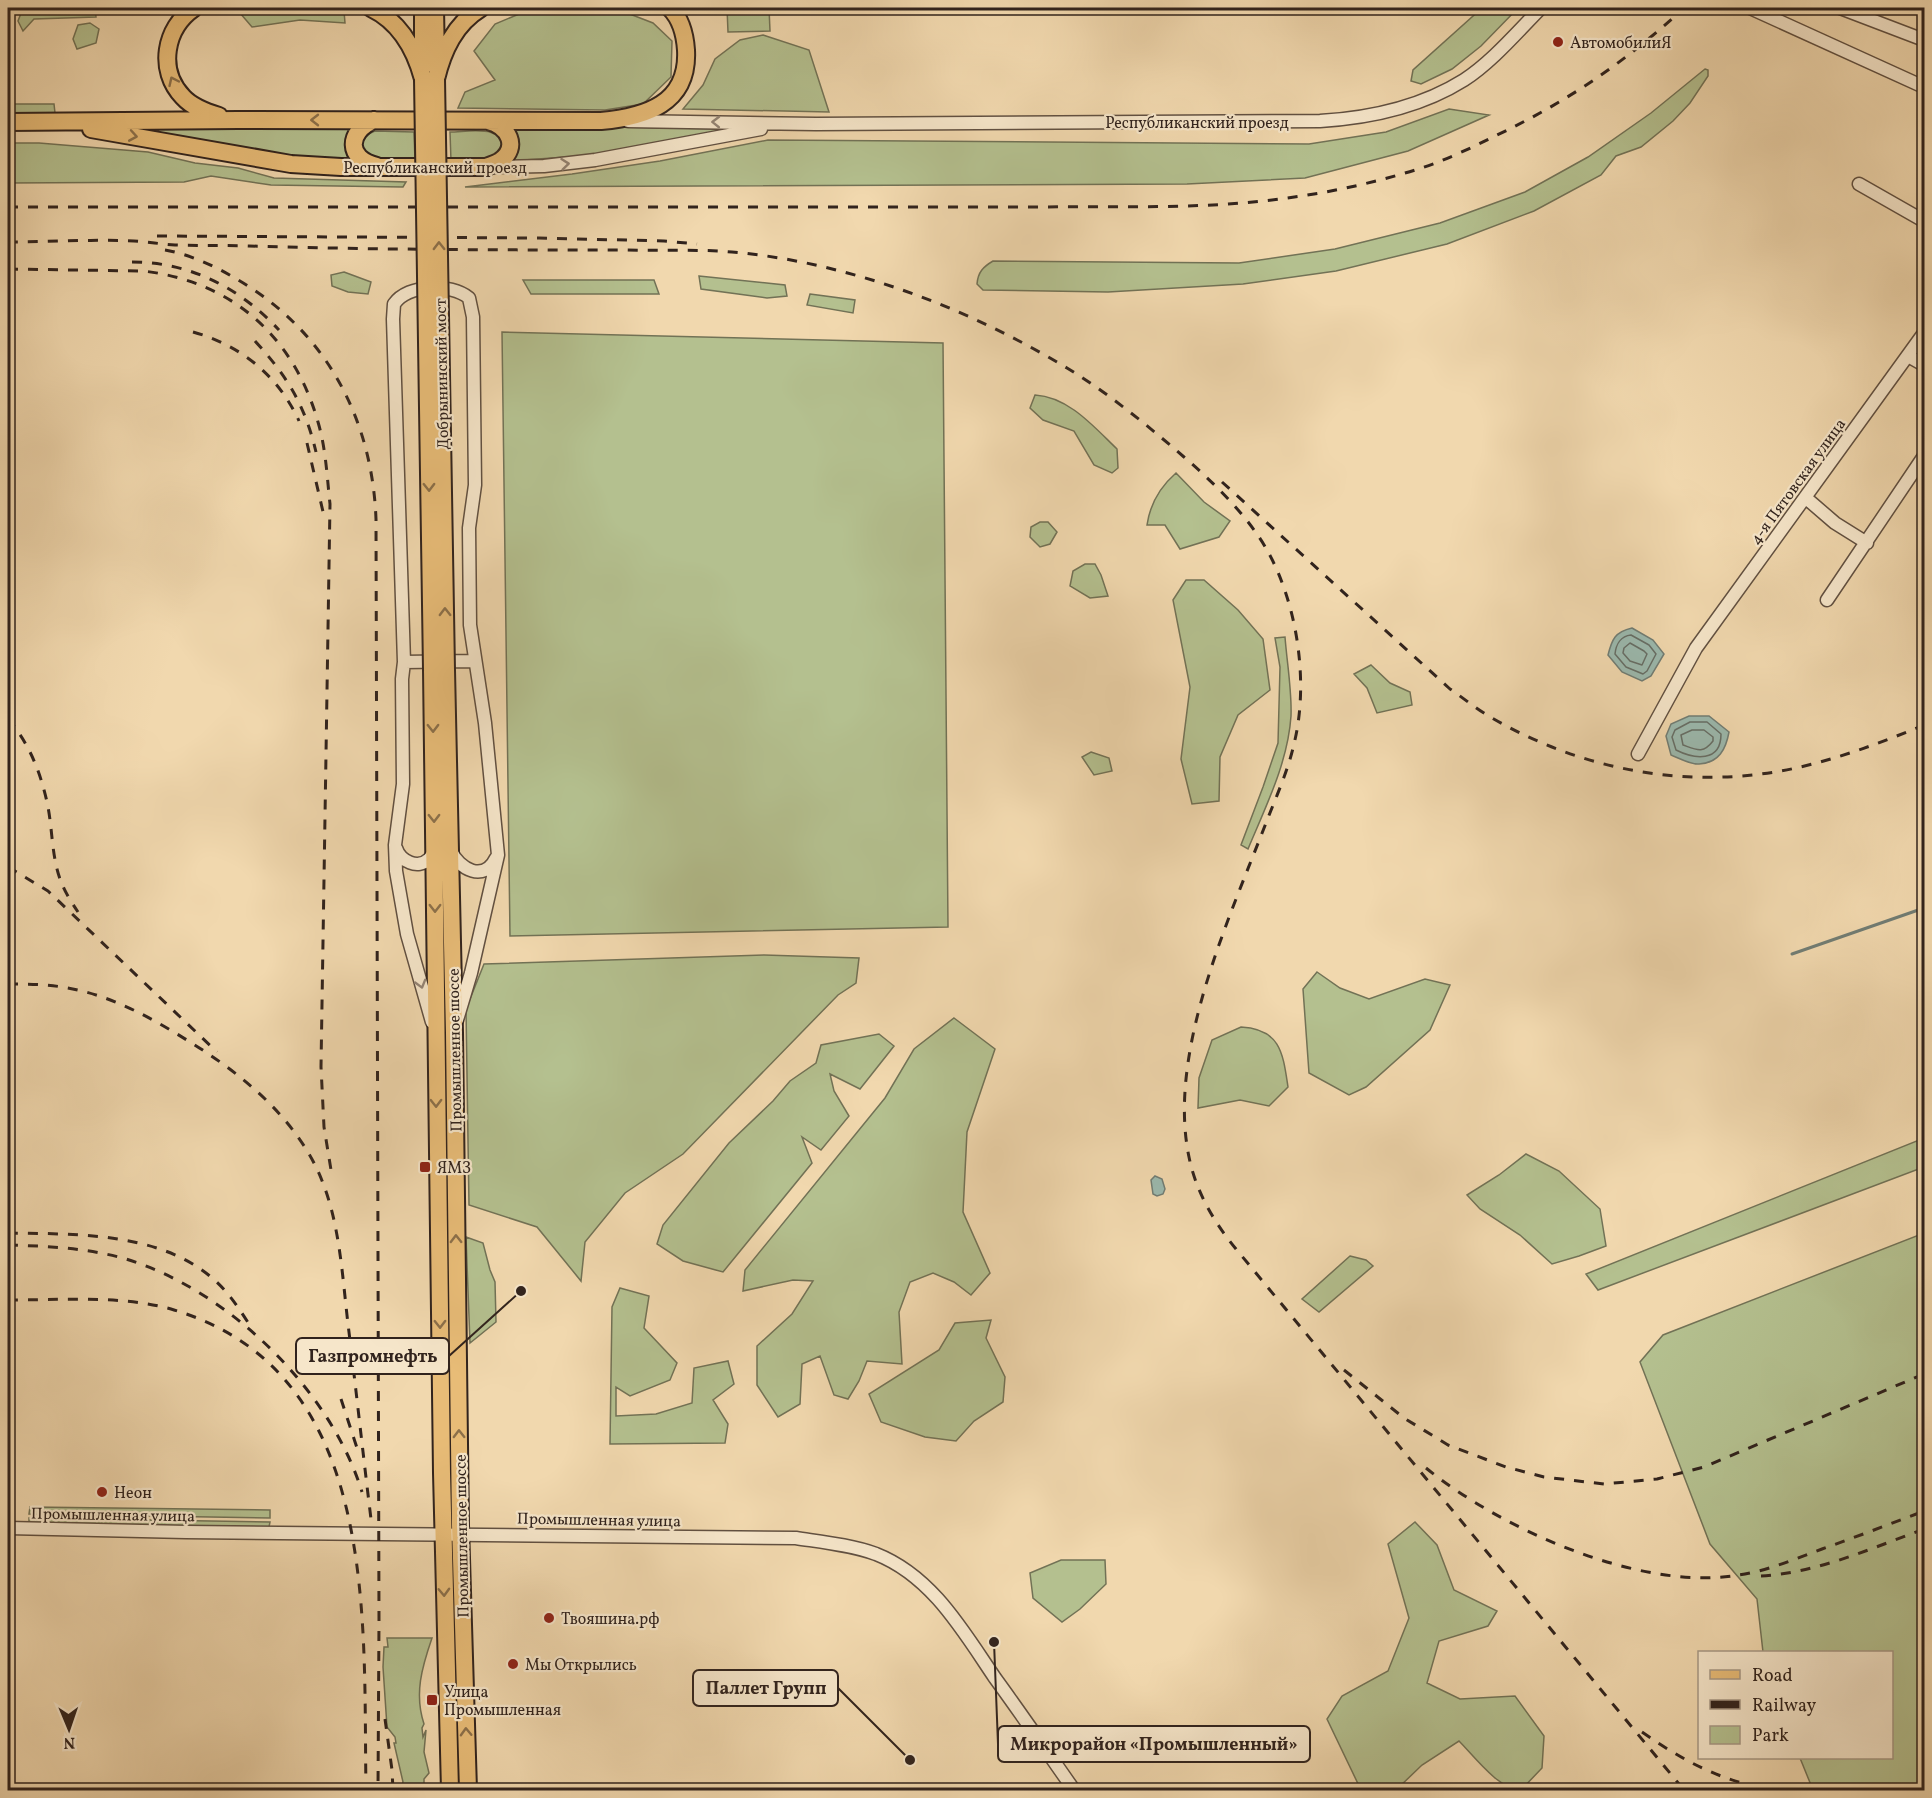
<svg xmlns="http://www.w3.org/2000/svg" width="1932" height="1798" font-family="Vollkorn,serif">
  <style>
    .green { fill: #b4c08f; stroke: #727256; stroke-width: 1.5 }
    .water { fill: #9bb9ae; stroke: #717d74; stroke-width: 1.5 }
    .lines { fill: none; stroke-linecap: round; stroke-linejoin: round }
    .shore { stroke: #666e66; stroke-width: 1.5 }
    .stream { stroke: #717d74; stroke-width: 3 }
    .minor-casing { stroke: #615041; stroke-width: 15 }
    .major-casing { stroke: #31231d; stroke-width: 20 }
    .minor { stroke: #f6e6ca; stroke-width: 12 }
    .major { stroke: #e8bc77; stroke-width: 16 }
    .rail { stroke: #31231d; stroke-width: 3; stroke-dasharray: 10 10; stroke-linecap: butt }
    .major-bridge-casing { stroke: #31231d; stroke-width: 20; stroke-linecap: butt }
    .major-bridge { stroke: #e8bc77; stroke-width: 16 }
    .oneway { stroke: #8c704a }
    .oneway2 { stroke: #948474 }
    .poi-dot { fill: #8f2418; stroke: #f6e6ca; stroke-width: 2 }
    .labels { text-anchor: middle; stroke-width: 4.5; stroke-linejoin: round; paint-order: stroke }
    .poi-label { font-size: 16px; fill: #31231d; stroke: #f6e6ca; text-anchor: start }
    .street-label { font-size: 16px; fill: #31231d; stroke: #f6e6ca }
    .leader { fill: none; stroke: #31231d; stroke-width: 2 }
    .callout-dot { fill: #31231d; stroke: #f6e6ca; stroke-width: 2 }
    .callout { fill: #f6e6ca; stroke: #31231d; stroke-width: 2 }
    .callout-label { font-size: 18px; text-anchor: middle; font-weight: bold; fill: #31231d }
  </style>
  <rect width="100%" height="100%" fill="#f1d8ae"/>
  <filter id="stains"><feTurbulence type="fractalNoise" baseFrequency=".00333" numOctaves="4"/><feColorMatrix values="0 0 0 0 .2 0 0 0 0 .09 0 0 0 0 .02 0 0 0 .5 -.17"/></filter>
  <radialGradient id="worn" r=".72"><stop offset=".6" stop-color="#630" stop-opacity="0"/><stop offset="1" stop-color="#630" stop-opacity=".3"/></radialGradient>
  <path class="green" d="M23,8H95L96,17L34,19L23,31L18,21Z
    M253,8H322L344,11L345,23L300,20L252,27L240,13Z
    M727,8H769L770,31L728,32Z
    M1482,8H1518L1481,46L1452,69L1421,84L1411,81L1413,70Z
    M531,9L622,11L653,23L672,41L671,77L643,104L605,110L458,108L465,92L495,80L474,51L495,24Z
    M90,23L99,29L96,43L77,49L73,39L78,25Z
    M763,35L809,50L829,112L683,109L703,85L715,59L740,40Z
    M1705,69L1708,70V76L1690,103L1673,121L1641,147L1616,156L1601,175L1534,211L1447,244L1336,271L1243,284L1108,292L983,290L977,284C978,272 983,267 993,261L1239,263L1335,249L1440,223L1525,192L1588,157L1651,113Z
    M8,104H54L55,113L8,114Z
    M1449,109L1489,115L1408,151L1305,178L1187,184L465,187L572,174L660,161L768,140L1309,144L1386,132Z
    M509,125L728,129L594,155L510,161Z
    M354,126L355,163L326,162L134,129Z
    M375,131L414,132L415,161L371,159L362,148C363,138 367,134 375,131Z
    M450,132C469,132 508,123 502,153L490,159L451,161Z
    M8,143H39L148,152L195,163L238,168L274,178L406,182L403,187L271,185L211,176L184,182L8,183Z
    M344,272L371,282L368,294L348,292L332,286L331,275Z
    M699,276L785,285L787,296L767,298L701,289Z
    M523,280H654L659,294H531Z
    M810,294L855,300L853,313L807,305Z
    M502,332L943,343L948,927L510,936Z
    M1035,395C1069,397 1094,427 1117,449L1118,468L1112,473L1094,465L1074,431L1043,420L1030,408Z
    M1176,473L1204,502L1230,521L1219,537L1180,549L1165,525H1147C1150,504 1160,487 1176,473Z
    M1040,522H1048L1057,532L1050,544L1040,547L1030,537L1031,527Z
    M1085,564H1095L1101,575L1108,596L1090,598L1070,586L1073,571Z
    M1186,580H1204L1238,610L1263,639L1270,690L1238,715L1220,757L1219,801L1192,804L1181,759L1190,687L1173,600Z
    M1285,637C1287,663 1292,691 1291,716C1288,762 1266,806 1248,849L1241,845L1263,787L1278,743L1280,667L1275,638Z
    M1371,665L1390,683L1410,692L1412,705L1377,713L1367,688L1354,674Z
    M1091,752L1109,758L1112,771L1094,775L1082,757Z
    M764,955L859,958L856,983L838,995L683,1154L625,1193L585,1242L581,1281L537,1227L469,1205L466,1009L484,964Z
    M1317,972L1340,988L1369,999L1425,979L1450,985L1430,1030L1366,1087L1349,1095L1309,1073L1303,989Z
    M954,1018L995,1049L967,1132L963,1212L990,1273L971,1295L954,1282L933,1273L910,1282L899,1312L902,1364L867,1361L859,1381L848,1399L834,1395L820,1356L802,1364L800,1404L778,1417L757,1385V1346L792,1314L813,1281L793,1280L743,1291L745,1270L885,1098L914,1049Z
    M1241,1027C1281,1029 1283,1054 1288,1087L1269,1106L1240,1100L1198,1108L1199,1078L1212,1040Z
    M879,1034L894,1046L860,1089L830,1074L834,1091L849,1116L821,1150L802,1137L812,1163L723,1272L683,1261L657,1244L663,1225L729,1143L773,1101L790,1081L816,1063L821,1045Z
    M1924,1138V1167L1598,1290L1586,1274Z
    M1526,1154L1559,1171L1600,1209L1606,1246L1579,1256L1552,1264L1520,1235L1480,1209L1467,1195L1499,1175Z
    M1924,1233V1790H1813L1800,1758H1892V1652H1763L1757,1599L1710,1544L1640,1362L1663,1335Z
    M466,1237L483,1243L490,1270L495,1282L496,1322L470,1343Z
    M1350,1256L1366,1260L1373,1266L1319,1312L1302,1299Z
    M620,1288L649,1296L644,1328L677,1363L670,1380L630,1396L616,1387V1416L656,1414L692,1403L694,1368L728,1361L734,1384L713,1400L728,1424L725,1443L610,1444L612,1307Z
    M991,1320L986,1338L1005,1377L1003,1402L974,1421L956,1441L925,1437L881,1422L869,1394L939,1350L955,1323Z
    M30,1507L270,1510V1518L29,1514Z
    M29,1518L270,1522L269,1527L29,1524Z
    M1415,1522L1437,1545L1454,1590L1497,1611L1488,1626L1439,1641L1427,1683L1460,1699L1515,1696L1544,1736L1542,1768L1521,1790C1500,1791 1473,1755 1459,1741L1422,1765L1396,1790H1361L1327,1719L1342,1696L1388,1671L1409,1618L1388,1544Z
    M1061,1560H1105L1106,1584L1080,1609L1062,1622L1033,1598L1030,1573Z
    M387,1638H432C422,1667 414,1694 424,1724L422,1728L423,1737L426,1730L424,1752L429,1773L424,1779V1790H400L403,1782L394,1743H396L395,1737L387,1727L383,1667L384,1647H388Z"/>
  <path class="water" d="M1632,628L1653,640L1664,654L1651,676L1642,681L1622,672L1608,655C1612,639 1615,632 1632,628Z
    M1689,716H1709L1729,732C1726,749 1719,763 1699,764C1691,765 1679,758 1671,755L1666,736L1671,724Z
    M1155,1176L1162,1179L1165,1189L1163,1194L1157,1196L1153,1194L1151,1180Z"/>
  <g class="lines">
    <path class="shore" d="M1631,635L1649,645L1656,654L1647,671L1643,674L1626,667L1615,654C1616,644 1621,636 1631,635Z
      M1630,643L1644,651L1647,654L1642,665L1630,661L1623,653L1624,648Z
      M1690,722H1707L1721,734C1721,763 1694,759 1676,750L1672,737L1675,730Z
      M1692,730H1704L1713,737V741C1703,754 1697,750 1683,745L1681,735Z"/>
    <path class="stream" d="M1792,954L1924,908"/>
    <defs>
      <path id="minor" d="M1750,8L1924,87
        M1840,8L1924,40
        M628,121L816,124L1320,121C1370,118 1421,107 1464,80C1492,62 1518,31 1541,8
        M491,167L544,166L595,160L761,129
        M1859,184L1924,221
        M1908,356L1924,365
        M1806,498L1835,523L1867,543
        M1827,600L1924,456
        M404,662L474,661
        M1638,754L1696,648L1924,333
        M396,848C400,861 418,870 429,859C432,856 433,853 435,850
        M451,851C459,869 484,883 496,858
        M432,1022L407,934L396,871L395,845L403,784L402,679L404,662L393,319L394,304C408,284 451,283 469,298L473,317L475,485L469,528L470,625L485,723L498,855L471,973L457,1020
        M8,1528L186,1532L796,1538C822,1542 851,1545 876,1554C932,1576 963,1631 995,1678C1022,1715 1048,1753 1074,1790"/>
      <path id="major" d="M194,8C165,28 157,70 183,97C192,107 206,112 219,116
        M371,8C400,22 415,49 423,79
        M423,8V67
        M435,8L436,63
        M436,79C443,50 455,24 481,8
        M374,120C347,132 346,159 377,166
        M8,122L238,120L601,121C645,117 689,104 686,50C685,35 681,19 670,8
        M91,129L291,164L341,167H486C490,165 496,164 500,161C520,147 508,126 488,121
        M432,670L442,1473L450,1790
        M446,670L454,1033L460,1525L468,1790"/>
    </defs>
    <use href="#minor" class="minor-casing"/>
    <use href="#major" class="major-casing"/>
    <use href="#minor" class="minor"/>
    <use href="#major" class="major"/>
    <path class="rail" d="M8,207H1044C1117,206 1191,209 1262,201C1311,196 1358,187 1405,173C1435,165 1465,151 1493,137C1567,102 1624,63 1684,8
      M157,236L539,238L664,241L697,244
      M8,242C49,242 92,239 134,241C148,242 161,244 175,245C200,246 224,245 249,246C301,247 354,249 406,249C480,250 553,250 627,250C662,251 697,249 732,252C848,262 968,308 1067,368C1108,393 1147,425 1184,457C1213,482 1248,516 1267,550C1298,605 1309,684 1294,744C1288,771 1276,797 1266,823C1229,919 1167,1052 1189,1157C1196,1192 1214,1222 1236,1249L1684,1790
      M165,250C188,254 213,265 233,277C324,328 372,416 376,519L379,1620L378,1790
      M132,262C190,262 240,288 279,330
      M8,269L143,271C232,281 294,337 318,422C326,449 327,477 330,504L321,1067L324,1127L332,1176
      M193,332C240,345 278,375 299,421
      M255,341C287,376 305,405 316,452
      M307,443L324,516
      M1222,482L1450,689C1462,697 1474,707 1487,715C1576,768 1679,789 1781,771C1830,762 1878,744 1924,725
      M8,719C29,743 40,771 47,802C53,829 51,858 62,884C66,894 72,903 78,912
      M8,867L48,891L217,1052
      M8,984C26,984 44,984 62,987C109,994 150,1017 190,1042C235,1070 278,1104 306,1149C339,1201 341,1265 348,1324C356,1389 363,1454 371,1519
      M8,1233C74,1234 158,1232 211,1277C227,1290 238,1307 249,1324
      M8,1245C47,1246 88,1248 126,1259C228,1290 331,1390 362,1492
      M8,1300C59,1300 121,1295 171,1309C381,1370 363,1616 366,1790
      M1344,1370L1404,1418L1448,1445L1506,1467L1544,1477L1604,1484L1657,1479L1704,1467L1924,1374
      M341,1399L357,1448
      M1426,1468C1501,1529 1641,1592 1739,1575C1767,1571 1795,1559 1822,1549C1856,1537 1890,1524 1924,1511
      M1761,1576C1817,1573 1872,1548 1924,1529
      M385,1719L392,1770L393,1790
      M1642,1732C1685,1762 1718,1779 1769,1790
      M1912,1790L1924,1788"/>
    <defs>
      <path id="major-bridge" d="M423,79L432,670
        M436,79L446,670"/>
    </defs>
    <use href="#major-bridge" class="major-bridge-casing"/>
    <use href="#major-bridge" class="major-bridge"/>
  </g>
  <defs><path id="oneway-chevron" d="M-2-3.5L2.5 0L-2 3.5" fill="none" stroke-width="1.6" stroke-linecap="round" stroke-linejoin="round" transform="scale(1.5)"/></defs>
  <g class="oneway">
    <use href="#oneway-chevron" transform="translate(173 81) rotate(-115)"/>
    <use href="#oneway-chevron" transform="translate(315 120) rotate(-180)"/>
    <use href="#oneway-chevron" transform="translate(133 136) rotate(10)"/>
    <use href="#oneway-chevron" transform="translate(439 246) rotate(-91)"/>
    <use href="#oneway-chevron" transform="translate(429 487) rotate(89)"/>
    <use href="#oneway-chevron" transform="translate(445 612) rotate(-91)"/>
    <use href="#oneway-chevron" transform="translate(433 728) rotate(89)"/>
    <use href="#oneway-chevron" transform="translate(434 818) rotate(89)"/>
    <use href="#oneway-chevron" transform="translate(435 908) rotate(90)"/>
    <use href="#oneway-chevron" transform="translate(436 1103) rotate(89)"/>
    <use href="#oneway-chevron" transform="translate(456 1239) rotate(-91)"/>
    <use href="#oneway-chevron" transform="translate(440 1324) rotate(89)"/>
    <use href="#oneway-chevron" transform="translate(459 1434) rotate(-91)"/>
    <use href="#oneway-chevron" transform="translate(444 1592) rotate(88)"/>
    <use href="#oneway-chevron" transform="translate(466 1732) rotate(-92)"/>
  </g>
  <g class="oneway2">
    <use href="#oneway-chevron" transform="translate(716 122) rotate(-179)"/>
    <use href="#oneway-chevron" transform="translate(565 164) rotate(-6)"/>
    <use href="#oneway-chevron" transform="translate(421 984) rotate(74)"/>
  </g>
  <g class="poi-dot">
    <circle cx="1558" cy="42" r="6"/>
    <rect x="419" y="1161" width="12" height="12" rx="3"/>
    <circle cx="102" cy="1492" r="6"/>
    <circle cx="549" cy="1618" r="6"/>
    <circle cx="513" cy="1664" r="6"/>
    <rect x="426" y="1694" width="12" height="12" rx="3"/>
  </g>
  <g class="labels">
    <g class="poi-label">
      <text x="1570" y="48">АвтомобилиЯ</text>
      <text x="437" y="1173">ЯМЗ</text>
      <text x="114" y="1498">Неон</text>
      <text x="561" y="1624">Твояшина.рф</text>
      <text x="525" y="1670">Мы Открылись</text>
      <text x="444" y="1697">Улица<tspan x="444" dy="18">Промышленная</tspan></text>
    </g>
    <g class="street-label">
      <text x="1197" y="128">Республиканский проезд</text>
      <text x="435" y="173">Республиканский проезд</text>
      <text transform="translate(441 374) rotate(-91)" y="6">Добрынинский мост</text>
      <text transform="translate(1797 481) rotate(-54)" y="6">4-я Пятовская улица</text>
      <text transform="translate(454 1050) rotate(-91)" y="6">Промышленное шоссе</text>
      <text transform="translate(113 1514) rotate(1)" y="6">Промышленная улица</text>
      <text transform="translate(599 1519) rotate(1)" y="6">Промышленная улица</text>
      <text transform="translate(461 1536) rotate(-91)" y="6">Промышленное шоссе</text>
    </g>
  </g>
  <path class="leader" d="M521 1291L449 1356M910 1760L838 1688M994 1642L998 1744"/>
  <g class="callout-dot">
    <circle cx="521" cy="1291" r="6"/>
    <circle cx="910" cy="1760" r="6"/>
    <circle cx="994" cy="1642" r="6"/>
  </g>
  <g class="callout">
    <rect x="296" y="1338" width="153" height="36" rx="6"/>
    <rect x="693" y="1670" width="145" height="36" rx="6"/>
    <rect x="998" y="1726" width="312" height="36" rx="6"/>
  </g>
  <g class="callout-label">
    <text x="373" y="1362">Газпромнефть</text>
    <text x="766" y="1694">Паллет Групп</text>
    <text x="1154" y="1750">Микрорайон «Промышленный»</text>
  </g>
  <rect width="1932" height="1798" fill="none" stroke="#f1d8ae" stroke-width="30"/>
  <rect x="9" y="9" width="1914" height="1780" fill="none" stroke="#31231d" stroke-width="3"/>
  <rect x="15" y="15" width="1902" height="1768" fill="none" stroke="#31231d" stroke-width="1.5"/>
  <rect x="1698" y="1651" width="195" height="108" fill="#f6e6ca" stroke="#a79885" stroke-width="1.5"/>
  <rect x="1710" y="1670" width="30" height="9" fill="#e8bc77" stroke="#a79885" stroke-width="1.5"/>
  <text x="1752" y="1681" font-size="18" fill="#31231d">Road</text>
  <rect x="1710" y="1700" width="30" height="9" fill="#31231d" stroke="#a79885" stroke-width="1.5"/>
  <text x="1752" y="1711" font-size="18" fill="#31231d">Railway</text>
  <rect x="1710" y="1726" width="30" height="18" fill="#b4c08f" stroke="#a79885" stroke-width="1.5"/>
  <text x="1752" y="1741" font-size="18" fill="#31231d">Park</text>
  <g transform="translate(69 1729) rotate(178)" stroke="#f6e6ca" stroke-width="4.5" paint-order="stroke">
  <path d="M0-4.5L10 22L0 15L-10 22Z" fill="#31231d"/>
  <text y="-9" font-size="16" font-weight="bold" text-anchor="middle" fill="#31231d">N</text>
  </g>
  <rect width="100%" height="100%" filter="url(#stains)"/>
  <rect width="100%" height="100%" fill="url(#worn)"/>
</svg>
